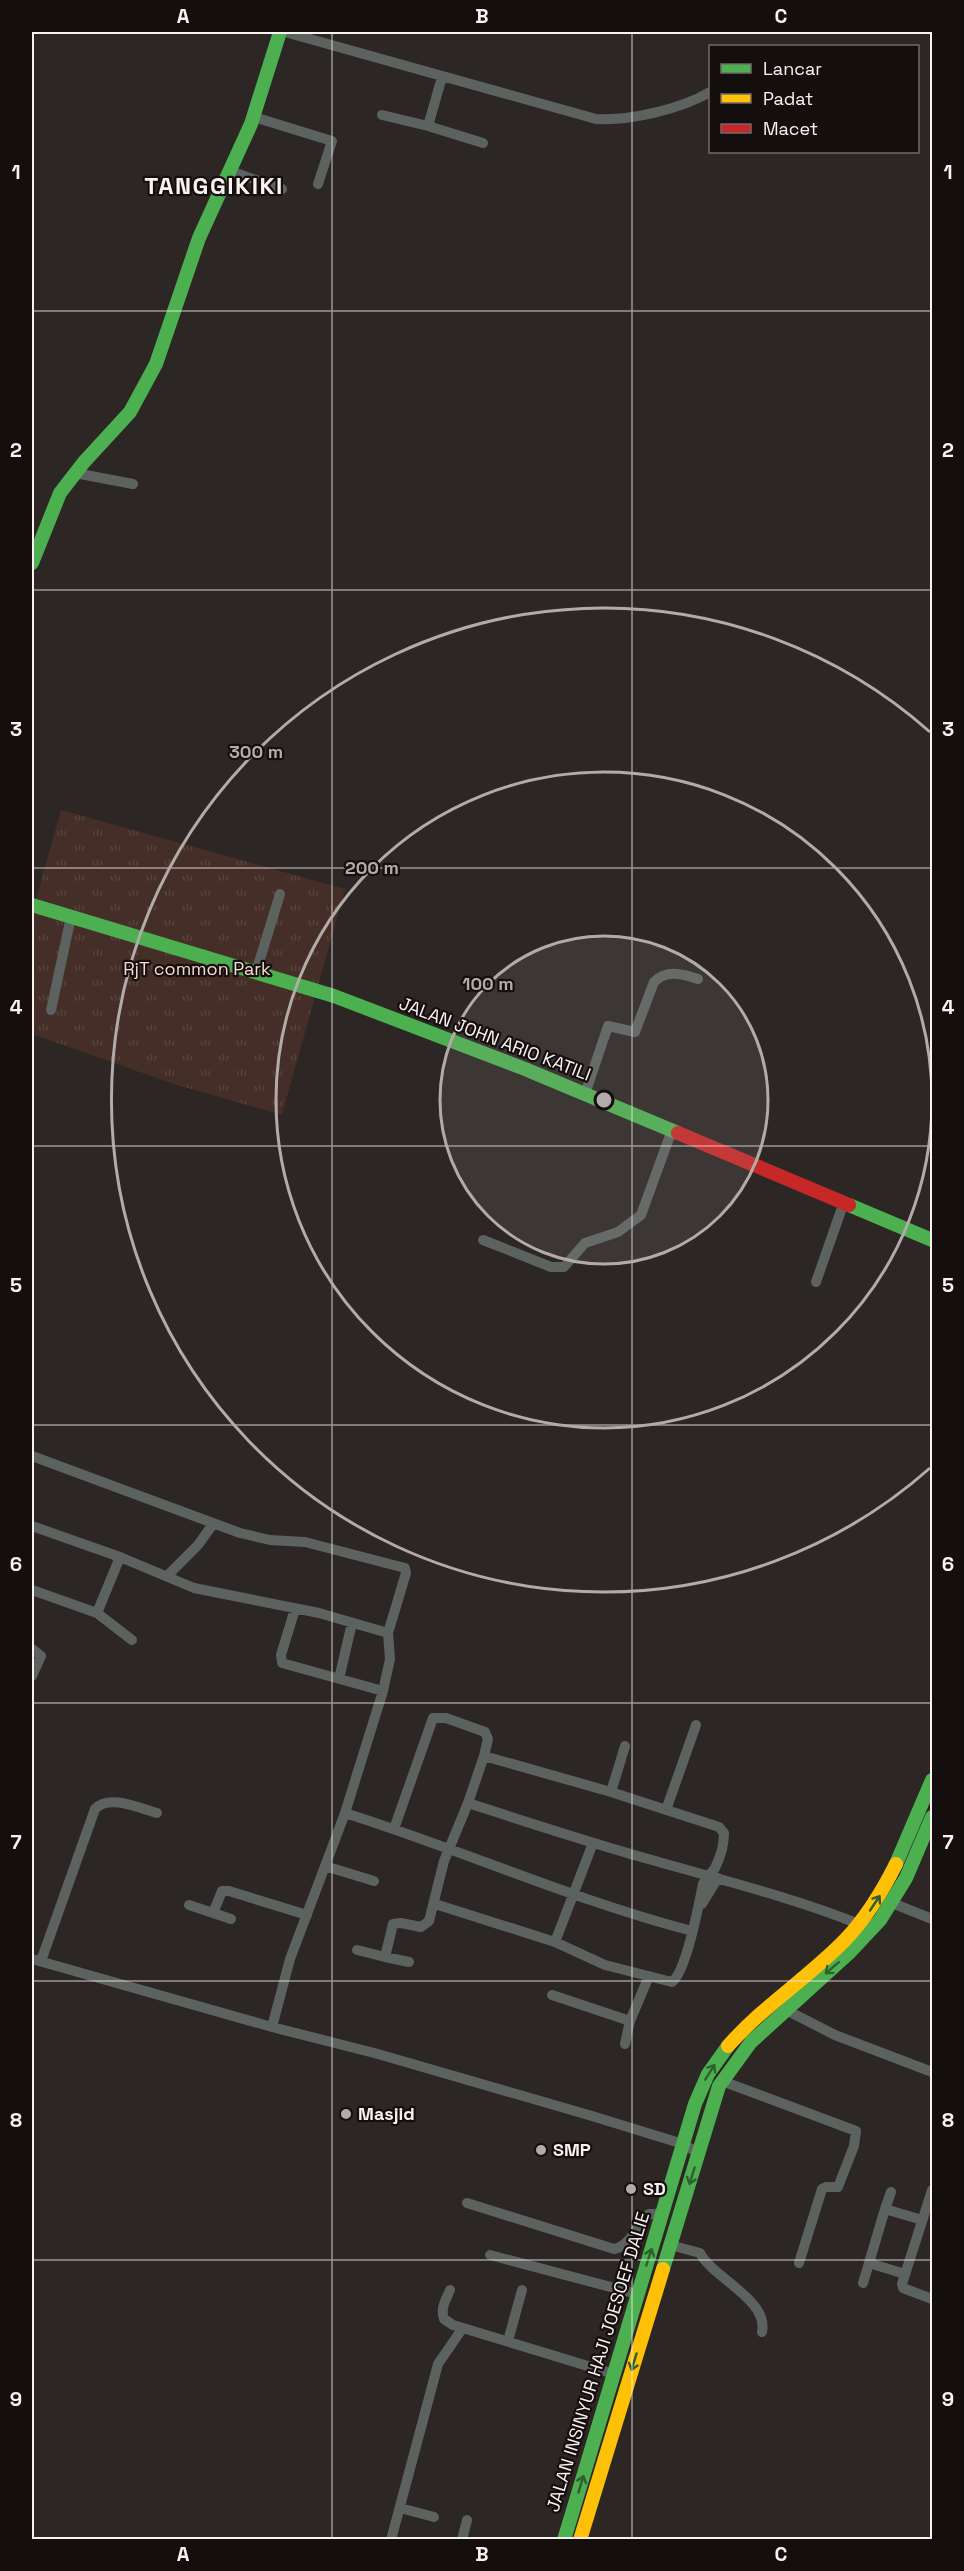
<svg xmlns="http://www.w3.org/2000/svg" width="964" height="2571" font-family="'Space Grotesk',sans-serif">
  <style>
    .park { fill: url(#park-tufts) }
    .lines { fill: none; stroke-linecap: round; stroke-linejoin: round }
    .street { stroke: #5c6260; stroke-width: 10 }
    .fast { stroke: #4caf50; stroke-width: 14 }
    .slow { stroke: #ffc107; stroke-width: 14 }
    .jam { stroke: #c62828; stroke-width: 14 }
    .oneway { stroke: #305f2f }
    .grid { fill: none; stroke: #faf2f0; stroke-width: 1.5; stroke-opacity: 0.55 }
    .ring { fill: none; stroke: #b2aba9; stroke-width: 3 }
    .poi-dot { fill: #b2aba9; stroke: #140f0e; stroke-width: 2 }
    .labels { text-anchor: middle; stroke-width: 4.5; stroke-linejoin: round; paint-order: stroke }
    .park-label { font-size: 18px; fill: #f8d8cf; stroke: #140f0e }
    .street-label { font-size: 18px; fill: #faf2f0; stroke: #140f0e }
    .poi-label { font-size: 18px; font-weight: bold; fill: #faf2f0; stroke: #140f0e; text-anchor: start }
    .district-label { font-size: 24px; font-weight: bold; letter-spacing: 1.5px; fill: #faf2f0; stroke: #140f0e }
    .centre { fill: #b2aba9; stroke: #140f0e; stroke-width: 3 }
    .ring-label { font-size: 18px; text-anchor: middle; font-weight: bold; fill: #b2aba9; stroke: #140f0e; stroke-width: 4.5; stroke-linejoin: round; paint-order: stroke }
    .neatline { fill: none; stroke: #faf2f0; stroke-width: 2 }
    .grid-label { font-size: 20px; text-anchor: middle; font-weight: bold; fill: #faf2f0 }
  </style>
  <defs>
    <pattern id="park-tufts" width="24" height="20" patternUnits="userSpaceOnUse" patternTransform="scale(1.5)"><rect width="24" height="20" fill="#452e27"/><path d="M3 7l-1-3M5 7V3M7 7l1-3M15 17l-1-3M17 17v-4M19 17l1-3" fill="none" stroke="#58423c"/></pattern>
  </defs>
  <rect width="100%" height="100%" fill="#2c2624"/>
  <path class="park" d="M61,810L345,889L282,1115L177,1085L32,1034V913Z"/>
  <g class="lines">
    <path class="street" d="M285,32L596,119C630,121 681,109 710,92
      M382,115L428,126L442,77
      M254,117L332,141L318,184
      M428,126L483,143
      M230,171L282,189
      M75,473L133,484
      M256,972L280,894
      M51,1010L71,917
      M585,1094L608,1026L635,1032L654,982C666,969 683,974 698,979
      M483,1240L551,1267H564L585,1243L618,1232L641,1215L672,1130
      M816,1282L844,1202
      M32,1456L240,1533L270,1540L305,1542L405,1568L406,1573L388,1633L390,1659L383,1691
      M32,1526L120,1557L194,1588L319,1613L388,1633
      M167,1576L198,1545L213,1524
      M32,1590L97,1613L120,1557
      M97,1613L132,1640
      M32,1649L41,1656L32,1676
      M339,1679L352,1623
      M611,1792L625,1746
      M468,1803C530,1823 591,1843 652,1860C721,1880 792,1897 859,1924
      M666,1810L696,1725
      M345,1813C462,1850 573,1900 692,1931
      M325,1866L374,1881
      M892,1903L932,1919
      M435,1904L555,1942L605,1965L672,1982C686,1972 699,1904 703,1884C706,1877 711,1874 715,1868C720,1858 724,1844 724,1833L719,1827L611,1792L484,1756
      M702,1904L718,1878
      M189,1905L213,1913L222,1891H229L307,1915
      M213,1913L231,1919
      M555,1942L593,1843
      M357,1950L385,1957L393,1924L401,1923L421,1927L429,1921L444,1861L468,1803L484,1756L488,1739L485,1732L446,1718H433L394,1829
      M385,1957L409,1962
      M32,1959L272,2027L378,2054L592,2116L683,2144L698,2153
      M41,1961L95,1809C109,1794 139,1808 157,1813
      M552,1995L630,2021
      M784,2009L835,2035L932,2072
      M272,2027L290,1959L345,1813L383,1691L282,1663L281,1655L295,1609
      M625,2044L630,2021L649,1976
      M722,2081L856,2131L854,2146L838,2187H826L822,2189L799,2263
      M932,2190L902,2284L903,2288L932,2299
      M467,2203L614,2249C632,2245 636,2224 649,2214H662
      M885,2209L891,2192
      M670,2245L700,2253C713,2278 769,2300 762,2332
      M490,2255L637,2294
      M905,2274L869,2263L885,2209L922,2220
      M863,2283L869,2263
      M450,2290C446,2300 440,2308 444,2319L453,2325L614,2374
      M508,2341L522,2290
      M400,2508L434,2517
      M391,2540L438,2364L462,2329
      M462,2540L467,2520"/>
    <path class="fast" d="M32,563L60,493L84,462L130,412L156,364L199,238L251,124L280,32
      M32,905L334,996L525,1069L678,1133
      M849,1205L932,1240
      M896,1864L932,1780
      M663,2269L719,2086L751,2042L850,1952L880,1920L906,1878L932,1817
      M564,2540L695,2104L708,2074L728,2046"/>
    <path class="slow" d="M728,2046C763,2006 808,1978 845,1940C866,1918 882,1892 896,1864
      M580,2540L663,2269"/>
    <path class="jam" d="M678,1133L849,1205"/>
  </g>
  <defs><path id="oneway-shaft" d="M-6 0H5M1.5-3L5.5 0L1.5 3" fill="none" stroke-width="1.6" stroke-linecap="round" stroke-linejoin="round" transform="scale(1.5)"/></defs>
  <g class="oneway">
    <use href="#oneway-shaft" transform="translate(875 1903) rotate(-56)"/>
    <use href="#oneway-shaft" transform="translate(832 1968) rotate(139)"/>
    <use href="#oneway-shaft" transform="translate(710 2072) rotate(-58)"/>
    <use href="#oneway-shaft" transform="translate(692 2176) rotate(107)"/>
    <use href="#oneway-shaft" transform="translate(649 2257) rotate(-72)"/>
    <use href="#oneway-shaft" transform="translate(634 2362) rotate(107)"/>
    <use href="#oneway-shaft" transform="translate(581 2484) rotate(-73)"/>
  </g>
  <path class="grid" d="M332,32V2540M632,32V2540M32,311H932M32,590H932M32,868H932M32,1146H932M32,1425H932M32,1703H932M32,1981H932M32,2260H932"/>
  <circle cx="604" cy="1100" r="164" fill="#b2aba9" fill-opacity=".12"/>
  <g class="ring">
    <circle cx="604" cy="1100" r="164"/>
    <circle cx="604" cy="1100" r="328"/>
    <path d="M930 1468A492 492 0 1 1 930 732"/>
  </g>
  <g class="poi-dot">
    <circle cx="346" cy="2114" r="6"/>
    <circle cx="541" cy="2150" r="6"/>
    <circle cx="631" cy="2189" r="6"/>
  </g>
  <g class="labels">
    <g class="park-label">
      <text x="197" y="975">RjT common Park</text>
    </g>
    <g class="street-label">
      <text transform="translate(495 1039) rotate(21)" y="6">JALAN JOHN ARIO KATILI</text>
      <text transform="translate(598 2362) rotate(-73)" y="6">JALAN INSINYUR HAJI JOESOEF DALIE</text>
    </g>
    <g class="poi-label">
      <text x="358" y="2120">Masjid</text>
      <text x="553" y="2156">SMP</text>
      <text x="643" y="2195">SD</text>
    </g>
    <g class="district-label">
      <text x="214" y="194">TANGGIKIKI</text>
    </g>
  </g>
  <circle cx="604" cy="1100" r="9" class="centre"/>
  <g class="ring-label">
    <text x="256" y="758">300 m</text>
    <text x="372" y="874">200 m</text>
    <text x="488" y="990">100 m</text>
  </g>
  <rect width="964" height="2571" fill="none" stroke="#140f0e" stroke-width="66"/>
  <rect x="709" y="45" width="210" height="108" fill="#140f0e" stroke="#706a68" stroke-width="1.5"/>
  <rect x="721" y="64" width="30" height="9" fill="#4caf50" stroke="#706a68" stroke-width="1.5"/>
  <text x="763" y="75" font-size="18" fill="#faf2f0">Lancar</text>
  <rect x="721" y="94" width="30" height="9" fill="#ffc107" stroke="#706a68" stroke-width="1.5"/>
  <text x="763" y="105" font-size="18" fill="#faf2f0">Padat</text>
  <rect x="721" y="124" width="30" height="9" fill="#c62828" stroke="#706a68" stroke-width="1.5"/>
  <text x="763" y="135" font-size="18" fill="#faf2f0">Macet</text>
  <rect x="33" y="33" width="898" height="2505" class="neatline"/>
  <g class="grid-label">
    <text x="183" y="23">A</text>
    <text x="482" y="23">B</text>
    <text x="781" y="23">C</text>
    <text x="16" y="179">1</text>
    <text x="948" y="179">1</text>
    <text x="16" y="457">2</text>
    <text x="948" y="457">2</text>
    <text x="16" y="736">3</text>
    <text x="948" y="736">3</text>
    <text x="16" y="1014">4</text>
    <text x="948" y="1014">4</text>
    <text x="16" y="1292">5</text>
    <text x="948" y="1292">5</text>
    <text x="16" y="1571">6</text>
    <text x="948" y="1571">6</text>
    <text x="16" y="1849">7</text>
    <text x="948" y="1849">7</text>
    <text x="16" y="2127">8</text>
    <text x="948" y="2127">8</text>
    <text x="16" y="2406">9</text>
    <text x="948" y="2406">9</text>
    <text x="183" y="2561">A</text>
    <text x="482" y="2561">B</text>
    <text x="781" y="2561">C</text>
  </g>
</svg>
